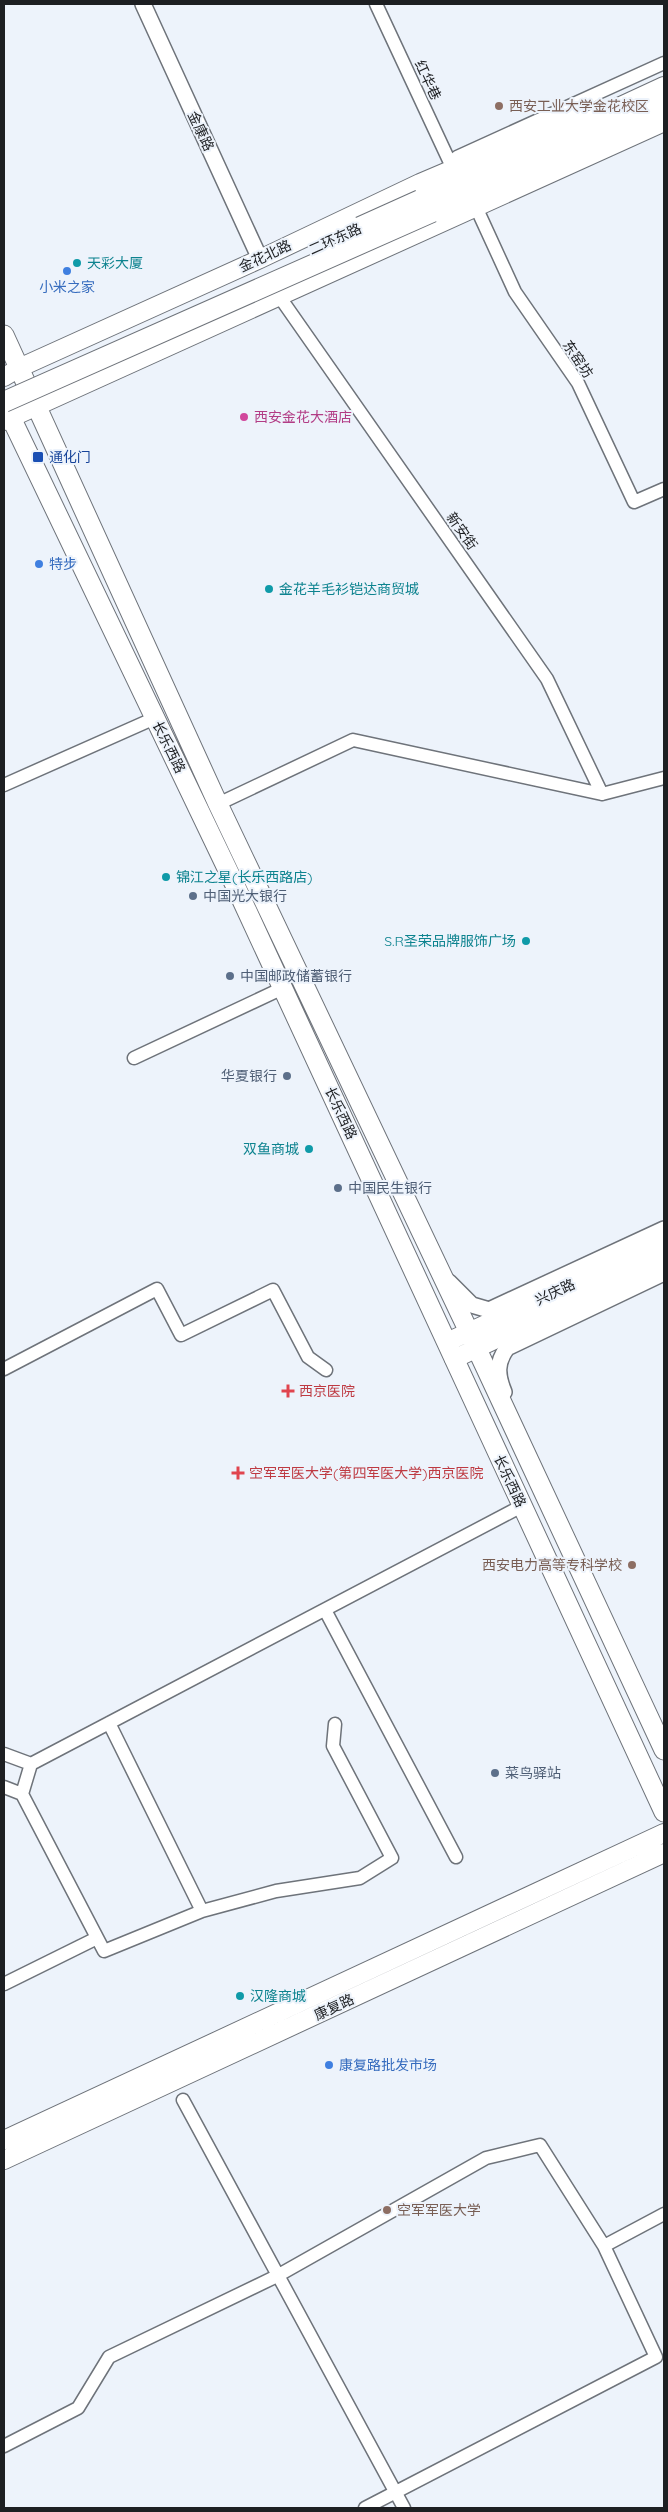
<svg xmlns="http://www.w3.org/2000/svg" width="668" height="2512" font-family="Quicksand,'Noto Sans SC',sans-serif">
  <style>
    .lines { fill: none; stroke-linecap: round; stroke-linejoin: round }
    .minor-casing { stroke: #6e737a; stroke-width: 15 }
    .tertiary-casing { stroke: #6e737a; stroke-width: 18 }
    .secondary-casing { stroke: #6e737a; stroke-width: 20 }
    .primary-casing { stroke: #6e737a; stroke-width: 21 }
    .trunk-casing { stroke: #6e737a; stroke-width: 22 }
    .minor { stroke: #fff; stroke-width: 12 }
    .tertiary { stroke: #fff; stroke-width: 15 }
    .secondary { stroke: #fff; stroke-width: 18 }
    .primary { stroke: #fff; stroke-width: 19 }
    .trunk { stroke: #fff; stroke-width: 20 }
    .trunk-bridge-casing { stroke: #6e737a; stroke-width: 22; stroke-linecap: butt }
    .trunk-bridge { stroke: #fff; stroke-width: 20 }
    .education-dot { fill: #8d6e63; stroke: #edf3fb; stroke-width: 2 }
    .culture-dot { fill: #0f9aa8; stroke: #edf3fb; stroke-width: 2 }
    .shop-dot { fill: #3f7fe0; stroke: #edf3fb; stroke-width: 2 }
    .hotel-dot { fill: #d1479c; stroke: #edf3fb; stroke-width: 2 }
    .transit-dot { fill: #1a4fb4; stroke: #edf3fb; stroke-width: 2 }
    .service-dot { fill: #5c6f8a; stroke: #edf3fb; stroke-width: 2 }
    .health-dot { fill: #e0444e; stroke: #edf3fb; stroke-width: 2 }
    .labels { text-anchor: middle; stroke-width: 4; stroke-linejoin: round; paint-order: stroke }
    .street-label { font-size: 14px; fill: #1d1f22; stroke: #edf3fb }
    .education-label { font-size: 14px; fill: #785e54; stroke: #edf3fb; text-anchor: start }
    .culture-label { font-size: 14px; fill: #0d838f; stroke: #edf3fb; text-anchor: start }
    .shop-label { font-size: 14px; fill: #366cbe; stroke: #edf3fb; text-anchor: start }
    .hotel-label { font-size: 14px; fill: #b23c85; stroke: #edf3fb; text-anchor: start }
    .transit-label { font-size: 14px; fill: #164399; stroke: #edf3fb; text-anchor: start }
    .service-label { font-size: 14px; fill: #4e5e75; stroke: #edf3fb; text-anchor: start }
    .health-label { font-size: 14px; fill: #be3a42; stroke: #edf3fb; text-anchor: start }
  </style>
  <rect width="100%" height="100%" fill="#edf3fb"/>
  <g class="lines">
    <defs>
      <path id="minor" d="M376,4L453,169
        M453,169L457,157L664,63
        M476,207L515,292L578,383L634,502L664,489
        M279,296L547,679L602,794
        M4,785L155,718
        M218,804L353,740L602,794L664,778
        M134,1058L283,988
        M4,1369L157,1289L181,1335L273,1290L308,1357L326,1370
        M325,1610L456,1857
        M109,1723L202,1911L276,1891L360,1878L392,1858L333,1746L335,1724
        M4,1754L31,1764
        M4,1787L22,1794L31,1764L522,1506
        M22,1794L104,1951L202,1911
        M4,1984L97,1938
        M183,2100L404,2508
        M604,2246L664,2214
        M4,2446L78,2408L109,2357L277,2276L486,2158L540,2145L604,2246L656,2357L365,2508"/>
      <path id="tertiary" d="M143,4L260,259
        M449,1282L472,1305L489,1310L664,1229
        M504,1392C497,1375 496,1363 507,1348L664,1273"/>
      <path id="secondary" d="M4,377L19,368L260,259L420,183L575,117
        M4,421L664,122
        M447,1342L664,1242
        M454,1359L664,1260
        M4,2140L664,1833
        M4,2160L664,1853"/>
      <path id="primary" d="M4,335L218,804L469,1332L664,1750
        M4,403L234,883L664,1812"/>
      <path id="trunk" d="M420,200L664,87
        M446,210L476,207
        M432,212L664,104"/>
    </defs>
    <use href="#minor" class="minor-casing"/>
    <use href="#tertiary" class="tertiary-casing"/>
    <use href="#secondary" class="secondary-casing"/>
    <use href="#primary" class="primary-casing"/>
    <use href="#trunk" class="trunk-casing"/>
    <use href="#minor" class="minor"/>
    <use href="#tertiary" class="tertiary"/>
    <use href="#secondary" class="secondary"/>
    <use href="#primary" class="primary"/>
    <use href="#trunk" class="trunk"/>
    <defs>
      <path id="trunk-bridge" d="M360,227L420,200
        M4,402L432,212"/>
    </defs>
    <use href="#trunk-bridge" class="trunk-bridge-casing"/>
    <use href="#trunk-bridge" class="trunk-bridge"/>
  </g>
  <g class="education-dot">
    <circle cx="499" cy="106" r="5"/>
    <circle cx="632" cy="1565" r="5"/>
    <circle cx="387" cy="2210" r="5"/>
  </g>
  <g class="culture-dot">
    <circle cx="77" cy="263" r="5"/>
    <circle cx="269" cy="589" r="5"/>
    <circle cx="166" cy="877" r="5"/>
    <circle cx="526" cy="941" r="5"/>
    <circle cx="309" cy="1149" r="5"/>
    <circle cx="240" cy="1996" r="5"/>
  </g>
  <g class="shop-dot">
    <circle cx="67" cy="271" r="5"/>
    <circle cx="39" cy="564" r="5"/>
    <circle cx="329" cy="2065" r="5"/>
  </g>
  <circle class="hotel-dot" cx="244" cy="417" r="5"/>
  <rect class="transit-dot" x="32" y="451" width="12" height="12" rx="2.5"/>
  <g class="service-dot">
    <circle cx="193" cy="896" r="5"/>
    <circle cx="230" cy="976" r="5"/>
    <circle cx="287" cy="1076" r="5"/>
    <circle cx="338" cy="1188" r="5"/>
    <circle cx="495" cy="1773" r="5"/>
  </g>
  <g class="health-dot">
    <path d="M285.5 1383.5h5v5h5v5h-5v5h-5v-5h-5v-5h5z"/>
    <path d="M235.5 1465.5h5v5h5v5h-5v5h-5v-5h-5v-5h5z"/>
  </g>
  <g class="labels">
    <g class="street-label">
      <text transform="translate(428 80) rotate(65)" y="5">红华巷</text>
      <text transform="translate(201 131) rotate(65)" y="5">金康路</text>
      <text transform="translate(335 239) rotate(-24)" y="5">二环东路</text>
      <text transform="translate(265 256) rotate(-25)" y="5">金花北路</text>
      <text transform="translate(578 359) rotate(56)" y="5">东窑坊</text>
      <text transform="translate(462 531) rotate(55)" y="5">新安街</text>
      <text transform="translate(169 747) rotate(64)" y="5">长乐西路</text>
      <text transform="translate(341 1113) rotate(65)" y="5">长乐西路</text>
      <text transform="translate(555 1292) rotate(-25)" y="5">兴庆路</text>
      <text transform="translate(510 1481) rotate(65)" y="5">长乐西路</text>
      <text transform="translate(334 2007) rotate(-25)" y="5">康复路</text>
    </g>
    <g class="education-label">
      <text x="509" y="111">西安工业大学金花校区</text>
      <text x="622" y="1570" text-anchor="end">西安电力高等专科学校</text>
      <text x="397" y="2215">空军军医大学</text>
    </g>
    <g class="culture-label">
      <text x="87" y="268">天彩大厦</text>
      <text x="279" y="594">金花羊毛衫铠达商贸城</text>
      <text x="176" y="882">锦江之星(长乐西路店)</text>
      <text x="516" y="946" text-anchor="end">S.R圣荣品牌服饰广场</text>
      <text x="299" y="1154" text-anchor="end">双鱼商城</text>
      <text x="250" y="2001">汉隆商城</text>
    </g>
    <g class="shop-label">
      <text x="67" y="292" text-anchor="middle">小米之家</text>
      <text x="49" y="569">特步</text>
      <text x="339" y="2070">康复路批发市场</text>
    </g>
    <g class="hotel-label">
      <text x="254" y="422">西安金花大酒店</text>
    </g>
    <g class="transit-label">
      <text x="49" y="462">通化门</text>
    </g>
    <g class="service-label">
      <text x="203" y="901">中国光大银行</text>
      <text x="240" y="981">中国邮政储蓄银行</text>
      <text x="277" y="1081" text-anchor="end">华夏银行</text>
      <text x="348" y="1193">中国民生银行</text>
      <text x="505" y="1778">菜鸟驿站</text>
    </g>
    <g class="health-label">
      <text x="299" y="1396">西京医院</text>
      <text x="249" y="1478">空军军医大学(第四军医大学)西京医院</text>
    </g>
  </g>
  <rect width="668" height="2512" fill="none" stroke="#1d1f22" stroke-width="10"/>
</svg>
